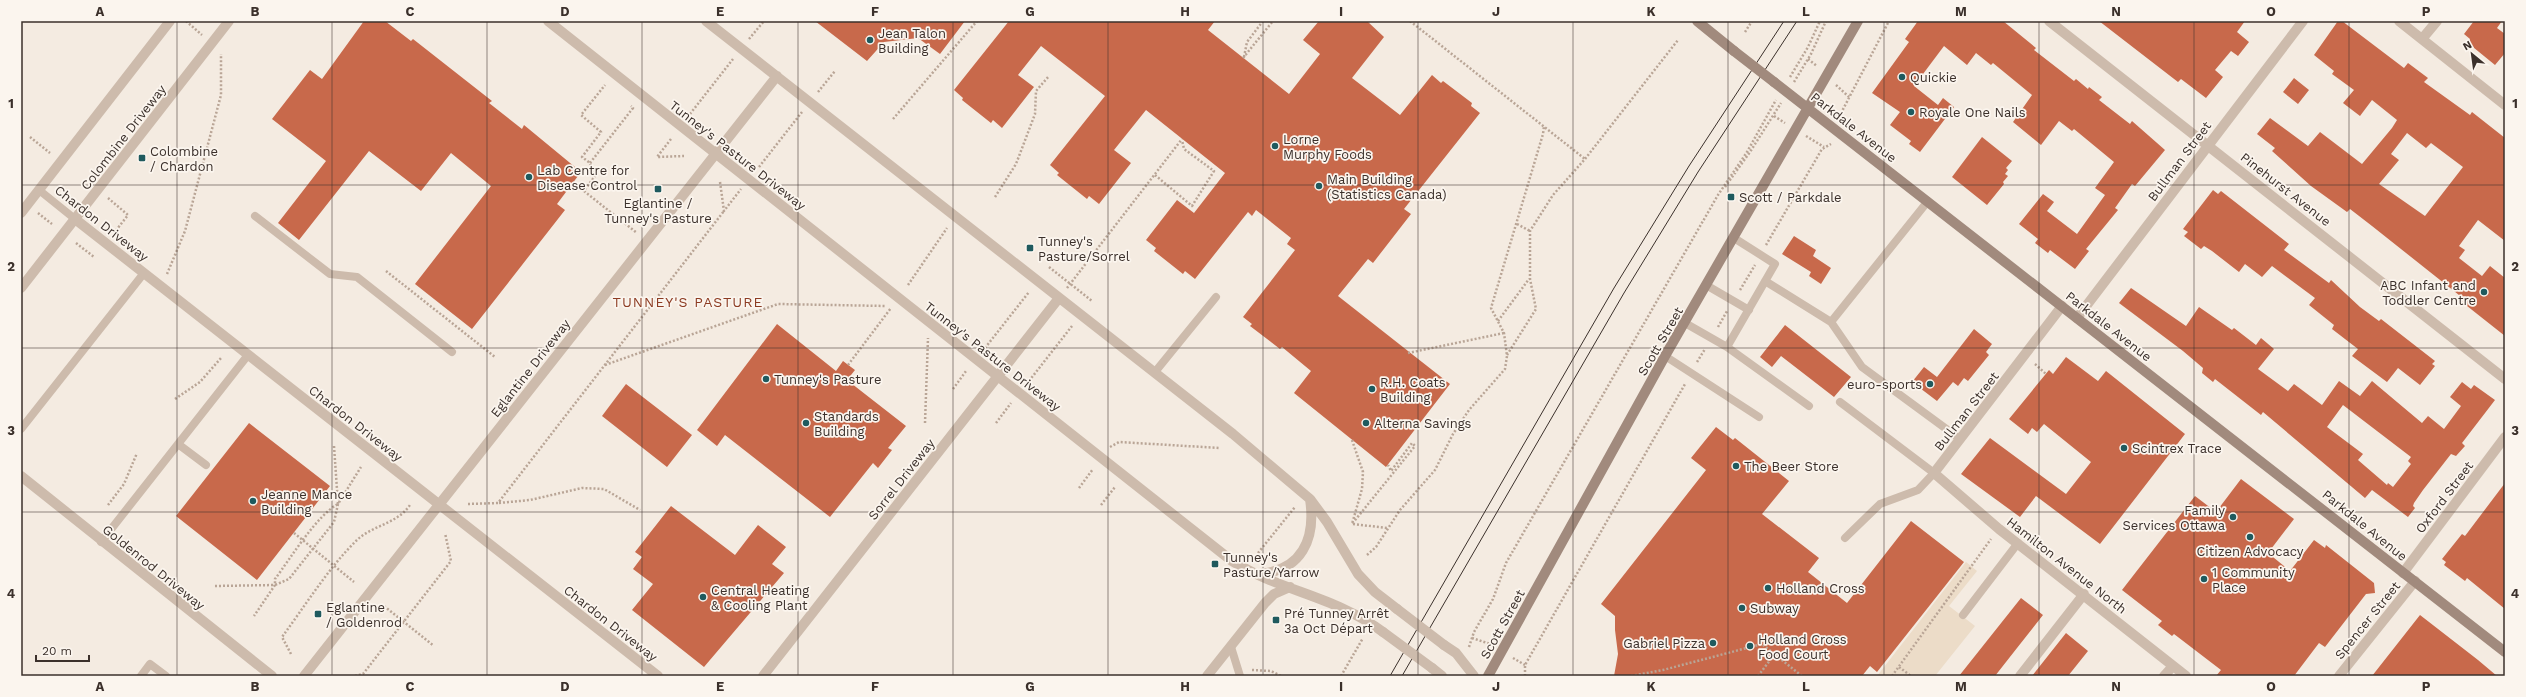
<svg xmlns="http://www.w3.org/2000/svg" width="2526" height="697" font-family="'Work Sans',sans-serif">
  <style>
    .plaza { fill: #ecdcc8 }
    .building { fill: #c8694b; fill-rule: evenodd }
    .lines { fill: none; stroke-linecap: round; stroke-linejoin: round }
    .path { stroke: #b9a596; stroke-width: 2.5; stroke-dasharray: 2 2; stroke-linecap: butt }
    .lane { stroke: #cdbbac; stroke-width: 8 }
    .street { stroke: #cdbbac; stroke-width: 10 }
    .secondary { stroke: #a18a7d; stroke-width: 10 }
    .tram { stroke: #3b302b; stroke-width: 1 }
    .street-bridge { stroke: #cdbbac; stroke-width: 10 }
    .secondary-bridge { stroke: #a18a7d; stroke-width: 10 }
    .grid { fill: none; stroke: #3b302b; stroke-width: 1; stroke-opacity: 0.55 }
    .poi-dot { fill: #1f5a5e; stroke: #fbf5ee; stroke-width: 1.5 }
    .labels { text-anchor: middle; stroke-width: 3.5; stroke-linejoin: round; paint-order: stroke }
    .poi-label { font-size: 13px; fill: #3b302b; stroke: #fbf5ee; text-anchor: start }
    .street-label { font-size: 13px; fill: #3b302b; stroke: #fbf5ee }
    .neighbourhood-label { font-size: 14px; letter-spacing: 1px; fill: #8c3b22; stroke: #fbf5ee }
    .neatline { fill: none; stroke: #3b302b; stroke-width: 1.5 }
    .grid-label { font-size: 13px; text-anchor: middle; font-weight: bold; fill: #3b302b }
  </style>
  <rect width="100%" height="100%" fill="#f4ebe1"/>
  <path class="plaza" d="M1966,562L1977,571L1949,606L1975,626L1935,676H1877Z"/>
  <path class="building" d="M364,21H385L411,41L413,39L492,101L489,103L522,129L524,125L581,172L557,204L565,210L472,329L415,284L491,186L451,153L421,191L369,151L299,240L278,223L326,161L272,119L310,70L322,79Z
    M815,21H965L940,54L918,38L884,42L867,61Z
    M1009,21H1215L1208,30L1289,94L1320,54L1303,40L1319,21H1367L1384,37L1352,78L1400,115L1432,75L1441,83L1443,81L1472,103L1471,106L1480,113L1404,209L1411,214L1373,263L1368,259L1338,296L1450,384L1386,467L1294,393L1311,371L1282,347L1280,349L1250,326L1252,324L1243,317L1295,250L1287,244L1291,238L1256,210L1252,216L1248,212L1195,279L1185,271L1183,274L1154,251L1156,248L1146,240L1177,200L1194,213L1225,173L1146,110L1114,150L1131,163L1099,204L1089,196L1087,199L1057,175L1059,173L1050,165L1105,96L1041,46L1018,75L1034,87L1002,128L993,120L991,123L962,100L963,98L954,90Z
    M1918,21H2003L2036,48L2034,50L2074,81L2076,79L2088,89L2089,87L2102,97L2099,100L2130,124L2132,121L2165,150L2135,186L2132,184L2115,208L2118,210L2086,249L2089,251L2075,269L2050,250L2048,253L2035,243L2038,239L2019,224L2043,194L2054,202L2047,211L2077,234L2105,195L2095,188L2114,162L2074,129L2072,131L2059,121L2041,145L2013,122L2032,95L1993,63L1991,65L1976,53L1967,65L1944,46L1914,86L1938,105L1943,98L1954,107L1920,152L1909,144L1911,141L1890,125L1900,112L1872,93L1909,42L1905,39Z
    M2099,21H2245L2237,32L2249,42L2238,56L2231,51L2215,70L2223,77L2206,98L2181,79L2178,82Z
    M2338,21H2342L2404,68L2408,63L2428,78L2424,82L2470,115L2472,112L2505,138V241L2478,220L2459,246L2465,250L2459,258L2482,276L2490,266L2505,278V336L2462,302L2464,299L2372,226L2350,209L2347,212L2311,186L2272,151L2275,148L2257,134L2270,118L2308,146L2320,132L2362,164L2392,128L2397,120L2372,100L2360,116L2343,103L2354,90L2332,74L2334,71L2314,55ZM2407,133L2426,148L2431,143L2463,167L2425,216L2379,184L2399,160L2391,154Z
    M2474,21H2502L2497,28L2505,34V53L2495,65L2468,43L2470,39L2464,34Z
    M2294,78L2309,90L2298,104L2283,92Z
    M1982,137L2012,161L2006,168L2008,170L2005,174L2008,176L2003,182L2004,184L1987,205L1952,177Z
    M2213,190L2218,194L2221,191L2289,244L2284,250L2329,283L2331,280L2360,307L2379,321L2381,319L2435,361L2432,364L2435,366L2420,385L2398,368L2387,382L2352,356L2358,349L2332,329L2334,325L2309,305L2315,298L2272,266L2262,277L2245,264L2239,272L2212,251L2204,246L2201,249L2184,236L2188,232L2183,229Z
    M1794,236L1816,250L1813,256L1831,268L1821,284L1809,276L1811,272L1782,254Z
    M2131,288L2186,326L2199,307L2232,330L2234,328L2256,345L2261,338L2274,349L2258,369L2288,391L2294,384L2322,405L2339,381L2360,396L2372,381L2422,423L2428,416L2444,429L2461,406L2450,397L2462,382L2471,389L2474,385L2495,400L2462,443L2465,446L2456,456L2451,454L2423,490L2414,503L2413,506L2415,508L2408,517L2372,490L2365,498L2263,412L2261,415L2215,379L2213,382L2202,373L2203,368L2183,351L2119,303ZM2343,405L2411,457L2408,461L2411,464L2393,487L2388,483L2387,485L2358,460L2363,454L2327,427Z
    M777,324L836,371L843,361L855,370L847,380L906,426L888,448L892,450L878,468L873,463L830,517L725,435L717,446L697,430Z
    M1785,325L1851,377L1834,397L1781,356L1772,367L1760,357Z
    M1974,329L1992,344L1986,352L1989,355L1968,381L1964,378L1958,386L1953,382L1937,401L1912,382L1924,367L1937,377Z
    M2066,357L2098,381L2106,371L2185,434L2100,544L2036,496L2020,517L1961,474L1990,438L2066,494L2091,462L2044,424L2037,432L2032,428L2028,434L2009,419L2049,370L2053,374Z
    M626,384L692,435L667,467L602,416Z
    M249,423L330,486L257,580L176,516Z
    M1716,427L1733,440L1735,438L1789,481L1762,514L1819,558L1808,572L1847,603L1911,521L1964,562L1877,672L1870,666L1862,676H1614L1618,654L1615,630V616L1601,604L1706,470L1691,458Z
    M2241,479L2294,519L2268,553L2290,571L2314,540L2325,548L2326,545L2374,583L2375,593L2366,594L2325,647L2319,643L2294,676H2216L2221,670L2174,634L2172,636L2158,625L2162,621L2122,590L2195,496L2216,512Z
    M2505,483V609L2467,578L2465,581L2444,565L2446,562L2442,559L2462,534L2465,536Z
    M671,506L735,555L758,525L786,547L772,564L784,573L704,667L632,610L653,584L633,569L642,557L635,552Z
    M2021,598L2043,615L2017,648L1995,676H1959Z
    M2420,615L2478,660L2497,676H2372Z
    M2066,633L2088,651L2068,676H2032Z"/>
  <g class="lines">
    <path class="path" d="M186,21L202,35
      M1410,21L1585,159
      M1745,32L1752,21
      M749,39L764,21
      M1244,57L1247,42L1263,21
      M1243,58L1273,21
      M1808,59L1817,66
      M1790,77L1808,47L1820,21
      M1794,82L1811,54L1826,21
      M1836,85L1849,97
      M818,92L835,71
      M690,114L733,59
      M1774,116L1785,123
      M1839,117L1889,21
      M893,119L977,21
      M1806,136L1824,147
      M30,137L50,153
      M671,139L657,157L684,156
      M590,163L633,108L631,106
      M759,167L802,112
      M1155,175L1192,206L1214,171L1184,149L1182,140
      M573,182L584,191L595,176L590,163L582,157L601,132L581,115L605,85
      M720,182L724,211L741,189
      M1725,187L1750,152L1781,103
      M584,191L637,233
      M995,197L1016,164L1035,114L1036,91L1049,76
      M108,198L128,215L114,233
      M38,213L52,224
      M1517,224L1530,231
      M76,243L94,257
      M1766,245L1822,149L1831,144
      M1049,267L1092,301
      M386,271L495,357
      M167,274L185,231L221,95V54
      M908,285L947,228
      M1067,288L1182,139
      M1740,290L1755,265
      M1498,321L1529,279
      M1718,327L1727,311
      M985,348L1029,292
      M1408,353L1504,333
      M1507,355L1536,309L1530,279V231L1553,195L1585,159L1678,40
      M1697,362L1705,349
      M2035,364L2046,374
      M605,365L778,304L886,306
      M848,365L891,308
      M1029,381L1072,326
      M953,389L966,371
      M175,399L200,382L221,358
      M925,423L928,338
      M996,423L1011,403
      M1352,440L1363,472L1362,489L1352,524L1415,446L1412,443L1391,471L1388,465
      M334,446L338,504L361,467
      M1110,447L1119,442L1220,448
      M1079,488L1093,469
      M499,503L530,500L582,488L604,489L640,510
      M338,504L334,522L289,579L275,585V579C290,559 317,515 338,504Z
      M468,504L498,503L724,211
      M108,505L124,484L137,453
      M1101,505L1115,487
      M1353,524L1387,528
      M294,533L354,582
      M1258,553L1295,507
      M1367,555L1376,547L1400,510L1435,470L1453,434L1469,410L1505,369L1507,356L1504,333L1491,308L1543,134L1544,126
      M215,586L275,585L254,616
      M384,606L434,646
      M1472,638L1490,644
      M1469,647L1474,632L1493,599L1506,563L1718,195L1747,152L1776,100
      M291,654L282,637C305,606 329,567 357,540C373,525 397,524 410,505
      M1513,658L1525,665
      M1899,667L1911,676
      M1252,670L1271,671L1281,676
      M355,676L363,674L451,561L445,533
      M1341,676L1363,638
      M1525,676V665L1685,384
      M1631,676L1663,670L1762,644L1802,676
      M1758,676L1774,655
      M1892,676L1991,539"/>
    <path class="lane" d="M39,190L75,219
      M255,216L330,274L357,277L452,352
      M1765,281L1831,322L1928,201
      M1706,285L1749,310
      M1831,322L1862,367L1960,439
      M1685,323L1727,347L1775,264L1734,238
      M1727,347L1809,406
      M1665,356L1759,417
      M1155,372L1216,297
      M1840,402L1934,473L1918,490L1880,504L1845,538
      M21,429L144,273
      M178,444L206,465
      M101,542L248,355
      M1963,615L2018,543
      M1231,647L1240,676
      M141,676L150,664L166,676"/>
    <path class="street" d="M548,21L1232,561C1282,592 1335,596 1383,632
      M706,21L1233,434L1310,499L1327,522L1358,574L1375,592L1397,609
      M2049,21L2505,379
      M2399,21L2505,105
      M2422,39L2437,21
      M21,213L170,21
      M75,219L658,676
      M21,288L229,21
      M2062,306L1934,473L1999,529L2186,676
      M2077,318L2303,21
      M21,476L272,676
      M2403,573L2505,437
      M1258,574C1302,571 1316,539 1310,499
      M1444,645L1456,653L1474,676
      M1432,668L1442,676
      M304,676L777,76
      M763,676L1059,298
      M1207,676L1265,603L1274,594L1290,587
      M2020,676L2084,594
      M2164,676L2173,666
      M2339,676L2415,581"/>
    <path class="secondary" d="M1697,21L1734,51
      M1774,82L2505,652
      M1488,676L1665,356L1858,21"/>
    <path class="tram" d="M1390,676L1614,288L1689,166L1784,21
      M1402,676L1624,293L1698,172L1797,21"/>
    <path class="street-bridge" d="M1397,609L1444,645
      M1383,632L1432,668"/>
    <path class="secondary-bridge" d="M1734,51L1774,82"/>
  </g>
  <path class="grid" d="M177,21V676M332,21V676M487,21V676M642,21V676M798,21V676M953,21V676M1108,21V676M1263,21V676M1418,21V676M1573,21V676M1728,21V676M1884,21V676M2039,21V676M2194,21V676M2349,21V676M21,185H2505M21,348H2505M21,512H2505"/>
  <g class="poi-dot">
    <circle cx="870" cy="40" r="4"/>
    <circle cx="1902" cy="77" r="4"/>
    <circle cx="1911" cy="112" r="4"/>
    <circle cx="1275" cy="146" r="4"/>
    <rect x="138" y="154" width="8" height="8" rx="2"/>
    <circle cx="529" cy="177" r="4"/>
    <circle cx="1319" cy="186" r="4"/>
    <rect x="654" y="185" width="8" height="8" rx="2"/>
    <rect x="1727" y="193" width="8" height="8" rx="2"/>
    <rect x="1026" y="244" width="8" height="8" rx="2"/>
    <circle cx="2484" cy="292" r="4"/>
    <circle cx="766" cy="379" r="4"/>
    <circle cx="1930" cy="384" r="4"/>
    <circle cx="1372" cy="389" r="4"/>
    <circle cx="806" cy="423" r="4"/>
    <circle cx="1366" cy="423" r="4"/>
    <circle cx="2124" cy="448" r="4"/>
    <circle cx="1736" cy="466" r="4"/>
    <circle cx="253" cy="501" r="4"/>
    <circle cx="2233" cy="517" r="4"/>
    <circle cx="2250" cy="537" r="4"/>
    <rect x="1211" y="560" width="8" height="8" rx="2"/>
    <circle cx="2204" cy="579" r="4"/>
    <circle cx="1768" cy="588" r="4"/>
    <circle cx="703" cy="597" r="4"/>
    <circle cx="1742" cy="608" r="4"/>
    <rect x="314" y="610" width="8" height="8" rx="2"/>
    <rect x="1272" y="616" width="8" height="8" rx="2"/>
    <circle cx="1713" cy="643" r="4"/>
    <circle cx="1750" cy="646" r="4"/>
  </g>
  <g class="labels">
    <g class="poi-label">
      <text x="878" y="38">Jean Talon<tspan x="878" dy="15">Building</tspan></text>
      <text x="1910" y="82">Quickie</text>
      <text x="1919" y="117">Royale One Nails</text>
      <text x="1283" y="144">Lorne<tspan x="1283" dy="15">Murphy Foods</tspan></text>
      <text x="150" y="156">Colombine<tspan x="150" dy="15">/ Chardon</tspan></text>
      <text x="537" y="175">Lab Centre for<tspan x="537" dy="15">Disease Control</tspan></text>
      <text x="1327" y="184">Main Building<tspan x="1327" dy="15">(Statistics Canada)</tspan></text>
      <text x="1739" y="202">Scott / Parkdale</text>
      <text x="658" y="208" text-anchor="middle">Eglantine /<tspan x="658" dy="15">Tunney's Pasture</tspan></text>
      <text x="1038" y="246">Tunney's<tspan x="1038" dy="15">Pasture/Sorrel</tspan></text>
      <text x="2476" y="290" text-anchor="end">ABC Infant and<tspan x="2476" dy="15">Toddler Centre</tspan></text>
      <text x="774" y="384">Tunney's Pasture</text>
      <text x="1380" y="387">R.H. Coats<tspan x="1380" dy="15">Building</tspan></text>
      <text x="1922" y="389" text-anchor="end">euro-sports</text>
      <text x="814" y="421">Standards<tspan x="814" dy="15">Building</tspan></text>
      <text x="1374" y="428">Alterna Savings</text>
      <text x="2132" y="453">Scintrex Trace</text>
      <text x="1744" y="471">The Beer Store</text>
      <text x="261" y="499">Jeanne Mance<tspan x="261" dy="15">Building</tspan></text>
      <text x="2225" y="515" text-anchor="end">Family<tspan x="2225" dy="15">Services Ottawa</tspan></text>
      <text x="2250" y="556" text-anchor="middle">Citizen Advocacy</text>
      <text x="1223" y="562">Tunney's<tspan x="1223" dy="15">Pasture/Yarrow</tspan></text>
      <text x="2212" y="577">1 Community<tspan x="2212" dy="15">Place</tspan></text>
      <text x="1776" y="593">Holland Cross</text>
      <text x="711" y="595">Central Heating<tspan x="711" dy="15">&amp; Cooling Plant</tspan></text>
      <text x="326" y="612">Eglantine<tspan x="326" dy="15">/ Goldenrod</tspan></text>
      <text x="1750" y="613">Subway</text>
      <text x="1284" y="618">Pré Tunney Arrêt<tspan x="1284" dy="15">3a Oct Départ</tspan></text>
      <text x="1758" y="644">Holland Cross<tspan x="1758" dy="15">Food Court</tspan></text>
      <text x="1705" y="648" text-anchor="end">Gabriel Pizza</text>
    </g>
    <g class="street-label">
      <text transform="translate(1854 127) rotate(38)" y="5">Parkdale Avenue</text>
      <text transform="translate(123 137) rotate(-52)" y="5">Colombine Driveway</text>
      <text transform="translate(738 155) rotate(38)" y="5">Tunney's Pasture Driveway</text>
      <text transform="translate(2179 161) rotate(-53)" y="5">Bullman Street</text>
      <text transform="translate(2286 189) rotate(38)" y="5">Pinehurst Avenue</text>
      <text transform="translate(102 223) rotate(38)" y="5">Chardon Driveway</text>
      <text transform="translate(2109 326) rotate(38)" y="5">Parkdale Avenue</text>
      <text transform="translate(1660 341) rotate(-60)" y="5">Scott Street</text>
      <text transform="translate(993 356) rotate(38)" y="5">Tunney's Pasture Driveway</text>
      <text transform="translate(530 368) rotate(-52)" y="5">Eglantine Driveway</text>
      <text transform="translate(1966 411) rotate(-52)" y="5">Bullman Street</text>
      <text transform="translate(356 423) rotate(38)" y="5">Chardon Driveway</text>
      <text transform="translate(901 479) rotate(-52)" y="5">Sorrel Driveway</text>
      <text transform="translate(2444 497) rotate(-53)" y="5">Oxford Street</text>
      <text transform="translate(2365 525) rotate(39)" y="5">Parkdale Avenue</text>
      <text transform="translate(2067 565) rotate(38)" y="5">Hamilton Avenue North</text>
      <text transform="translate(154 567) rotate(39)" y="5">Goldenrod Driveway</text>
      <text transform="translate(2367 620) rotate(-51)" y="5">Spencer Street</text>
      <text transform="translate(611 623) rotate(38)" y="5">Chardon Driveway</text>
      <text transform="translate(1502 624) rotate(-61)" y="5">Scott Street</text>
    </g>
    <g class="neighbourhood-label">
      <text x="688" y="307">TUNNEY'S PASTURE</text>
    </g>
  </g>
  <rect width="2526" height="697" fill="none" stroke="#fbf5ee" stroke-width="44"/>
  <g transform="translate(2472 54) rotate(331)" stroke="#fbf5ee" stroke-width="3" paint-order="stroke">
  <path d="M0-3L7 15L0 10L-7 15Z" fill="#3b302b"/>
  <text y="-6" font-size="11" font-weight="bold" text-anchor="middle" fill="#3b302b">N</text>
  </g>
  <path d="M36 655v6h53v-6" fill="none" stroke="#3b302b" stroke-width="2"/>
  <text x="42" y="655" font-size="12" fill="#3b302b" stroke="#fbf5ee" stroke-width="3" paint-order="stroke">20 m</text>
  <rect x="22" y="22" width="2482" height="653" class="neatline"/>
  <g class="grid-label">
    <text x="100" y="16">A</text>
    <text x="255" y="16">B</text>
    <text x="410" y="16">C</text>
    <text x="565" y="16">D</text>
    <text x="720" y="16">E</text>
    <text x="875" y="16">F</text>
    <text x="1030" y="16">G</text>
    <text x="1185" y="16">H</text>
    <text x="1341" y="16">I</text>
    <text x="1496" y="16">J</text>
    <text x="1651" y="16">K</text>
    <text x="1806" y="16">L</text>
    <text x="1961" y="16">M</text>
    <text x="2116" y="16">N</text>
    <text x="2271" y="16">O</text>
    <text x="2426" y="16">P</text>
    <text x="11" y="108">1</text>
    <text x="2515" y="108">1</text>
    <text x="11" y="271">2</text>
    <text x="2515" y="271">2</text>
    <text x="11" y="435">3</text>
    <text x="2515" y="435">3</text>
    <text x="11" y="598">4</text>
    <text x="2515" y="598">4</text>
    <text x="100" y="691">A</text>
    <text x="255" y="691">B</text>
    <text x="410" y="691">C</text>
    <text x="565" y="691">D</text>
    <text x="720" y="691">E</text>
    <text x="875" y="691">F</text>
    <text x="1030" y="691">G</text>
    <text x="1185" y="691">H</text>
    <text x="1341" y="691">I</text>
    <text x="1496" y="691">J</text>
    <text x="1651" y="691">K</text>
    <text x="1806" y="691">L</text>
    <text x="1961" y="691">M</text>
    <text x="2116" y="691">N</text>
    <text x="2271" y="691">O</text>
    <text x="2426" y="691">P</text>
  </g>
</svg>
